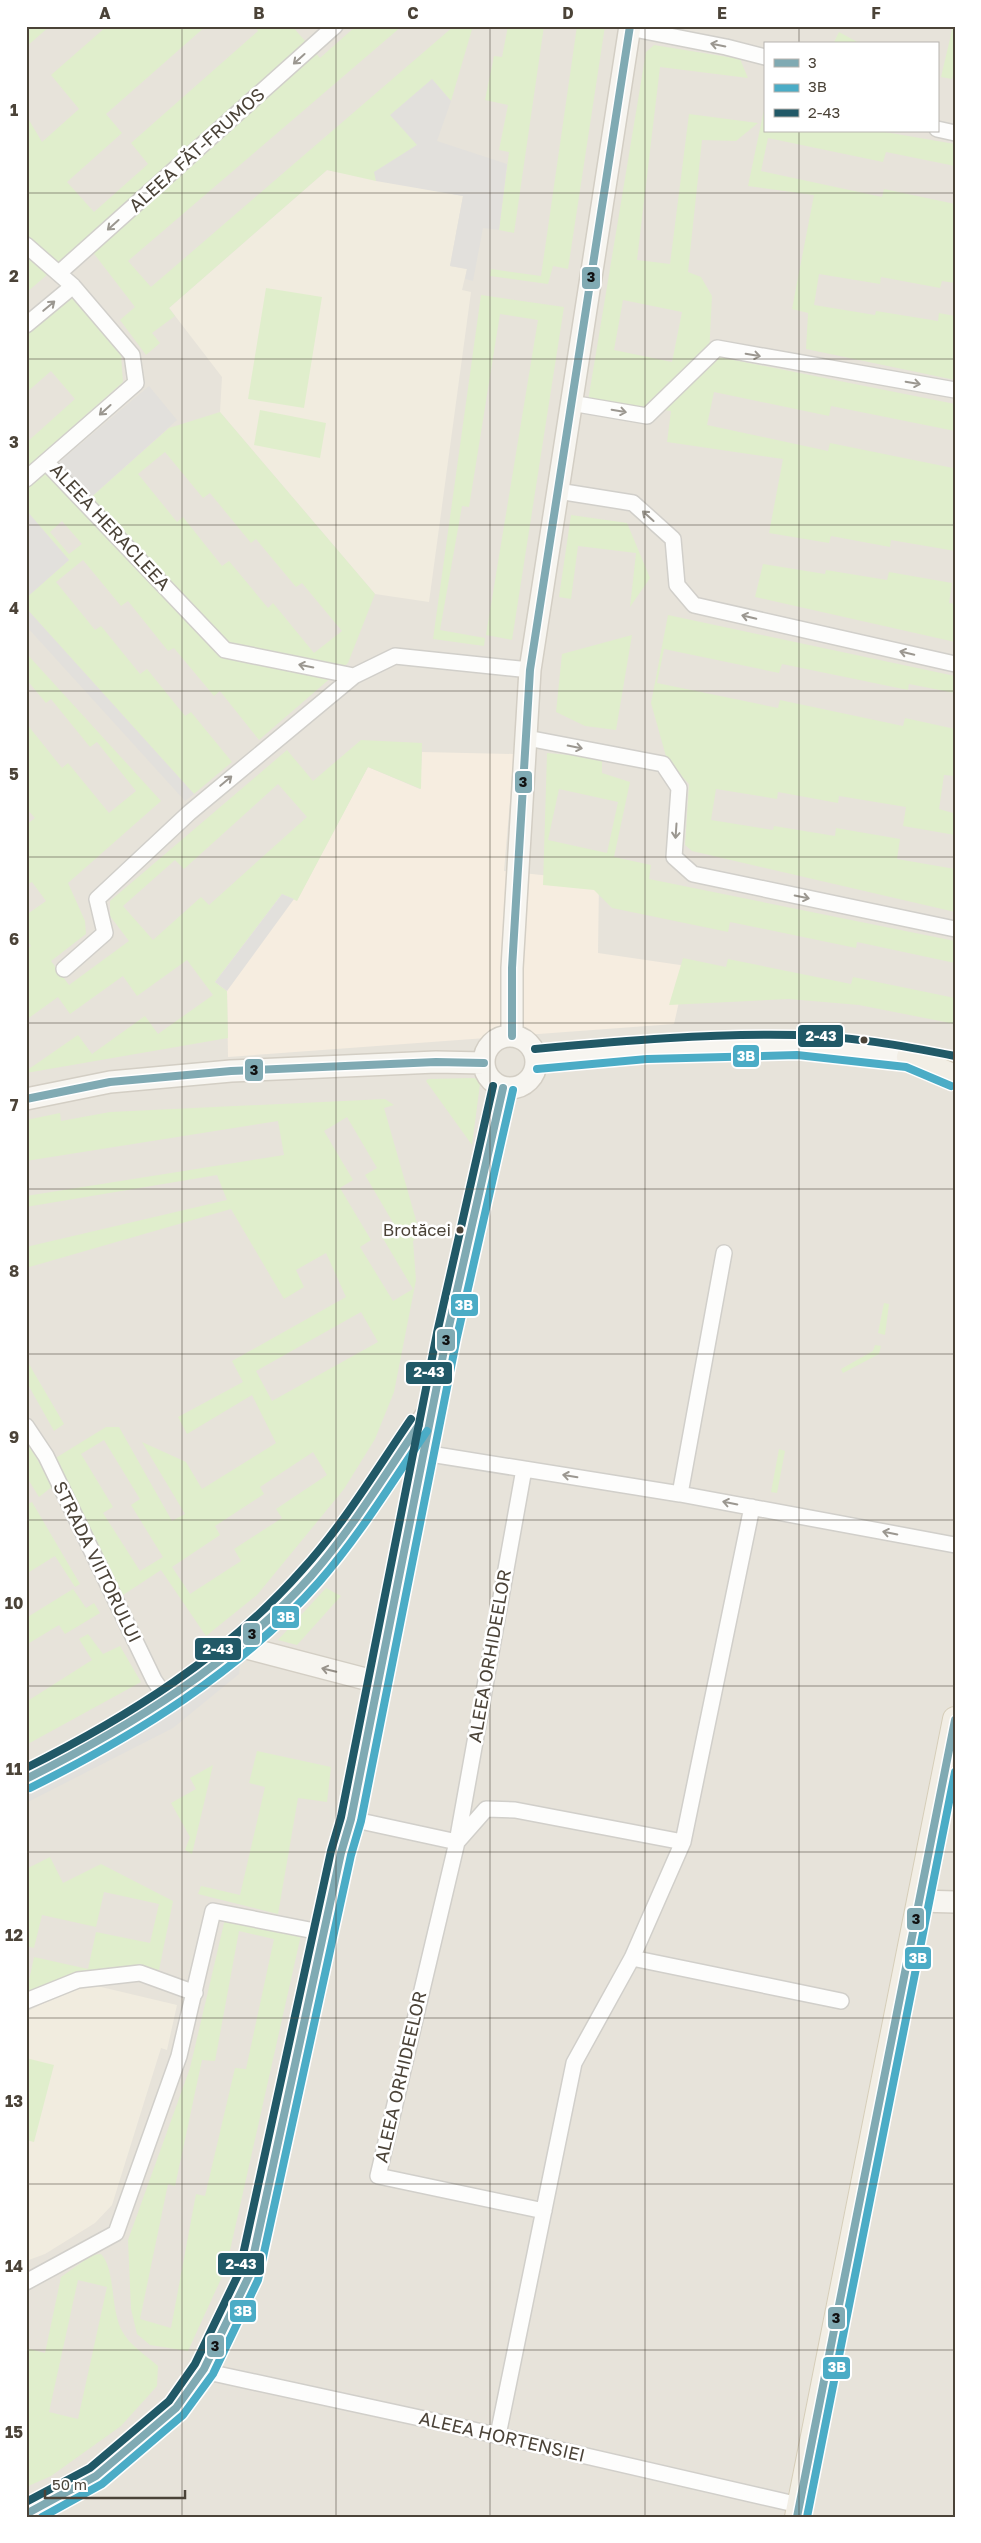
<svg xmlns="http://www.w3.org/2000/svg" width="981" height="2543" font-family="'Golos Text',sans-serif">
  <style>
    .residential { fill: #e7e3da; fill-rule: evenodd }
    .commercial { fill: #f6ede0 }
    .education { fill: #f1ecdf }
    .green { fill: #e0eecc; fill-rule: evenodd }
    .parking { fill: #e2e0dc }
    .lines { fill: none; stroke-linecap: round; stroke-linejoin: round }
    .street-casing { stroke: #d1cfca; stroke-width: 18 }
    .secondary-casing { stroke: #d3cec4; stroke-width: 24 }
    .primary-casing { stroke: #d6ceb9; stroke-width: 26 }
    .street { stroke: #fdfdfc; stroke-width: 15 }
    .secondary { stroke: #f7f5f0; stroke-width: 21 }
    .primary { stroke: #f2eee5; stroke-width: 24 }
    .bus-1-casing { stroke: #fff; stroke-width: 11 }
    .bus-2-casing { stroke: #fff; stroke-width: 11 }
    .bus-3-casing { stroke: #fff; stroke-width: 11 }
    .bus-1 { stroke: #80aab3; stroke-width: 8 }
    .bus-2 { stroke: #4bacc6; stroke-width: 8 }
    .bus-3 { stroke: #215967; stroke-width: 8 }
    .oneway { stroke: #9b9790 }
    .oneway2 { stroke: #98938b }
    .grid { fill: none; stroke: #4b4338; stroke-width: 1; stroke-opacity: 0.55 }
    .bus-dot { fill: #4b4338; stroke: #fff; stroke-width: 2 }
    .labels { text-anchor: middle; stroke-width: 5; stroke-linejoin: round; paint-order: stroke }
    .bus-label { font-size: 17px; fill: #4b4338; stroke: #fff; text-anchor: end }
    .street-label { font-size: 18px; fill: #4b4338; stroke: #fff }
    .line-badge { stroke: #fff; stroke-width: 2 }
    .badge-label { font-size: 14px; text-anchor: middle; font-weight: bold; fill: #fff }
    .pale-badge-label { font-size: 14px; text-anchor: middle; font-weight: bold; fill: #111 }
    .neatline { fill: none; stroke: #4b4338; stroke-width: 2 }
    .grid-label { font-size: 16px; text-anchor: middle; font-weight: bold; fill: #4b4338 }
  </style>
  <rect width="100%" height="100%" fill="#f3f1ed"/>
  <path class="residential" d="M26,26H955V2517H26ZM765,44H937V131H765Z"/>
  <path class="commercial" d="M422,752L514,754L504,871L599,881L598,953L687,966L674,1024L228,1057L227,991L215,982L282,894L297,900L368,767L420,789Z"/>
  <path class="education" d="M327,170L463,196L450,266L467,269L462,290L471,292L429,602L375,594L220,412L222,377L169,308Z
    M80,1982L177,2005L167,2050L161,2048L112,2205L95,2223L45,2254L26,2261V2012L79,1986Z"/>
  <path class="green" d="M26,26H50L26,47Z
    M107,26H206L106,114L122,133L67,182L94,212L148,164L131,143L258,31L255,26H292L320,58L356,26H402L128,261L151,287L454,26H473L451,101L432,79L417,145L375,172L376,181L327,170L169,308L175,316L152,333L160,343L146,355L120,320L135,307L85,242L26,293V115L42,142L79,109L51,75Z
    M508,26H544L514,233L499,230L509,152L499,150L508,105L485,100L494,56L502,57Z
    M577,26H605L568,269L553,266L548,284L490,276L491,269L541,276Z
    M953,26L955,66L952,79L941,77Z
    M839,32L861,44H833Z
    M654,45L740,59L748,78L660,67L637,260L670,264L689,114L758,123L736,141L702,140L688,272L701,277L712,296L709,355L955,404V431L831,406L829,416L714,392L707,425L828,451L830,443L953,468L955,461V551L891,540L890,547L831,536L829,543L769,533L783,459L667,442L671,411L588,401L646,52ZM623,300L682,312L672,362L614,350Z
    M765,105V131H879L955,144V166L886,152L883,162L768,138L761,171L882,197L884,189L955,204V283L942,281L940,288L881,277L880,284L819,274L814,305L875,315L876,311L938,321L939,313L955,316V380L806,349L808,313L792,309L814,195L748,186Z
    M266,288L322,297L304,408L248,399Z
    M481,295L564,307L512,640L486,635L538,320L500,314L469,507L462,506L440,630L485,638L484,646L433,639Z
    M72,297L121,355L123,382L26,468V443L75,399L51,371L26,393V335Z
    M260,410L326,423L320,458L254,445Z
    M220,412L375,594L348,663L259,740L220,691L214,696L174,648L168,651L128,601L121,606L83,560L56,582L95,630L101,626L140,674L147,669L185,716L191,712L232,762L194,794L26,608V598L69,560L26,510V487L44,471L79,508L169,428ZM165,452L203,498L210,493L251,543L256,539L296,587L302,583L342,631L314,653L273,603L268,608L229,561L222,566L183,517L177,522L138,474ZM62,521L82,544L69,554L50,532Z
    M571,515L627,523L650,578L630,607L636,553L578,546L571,599L559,597Z
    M763,564L825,574L826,570L887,580L889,572L952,583L949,603L955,604V642L755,597Z
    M668,615L955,676V693L909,684L908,690L782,664L779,673L664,649L657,683L778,708L780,700L903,726L905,718L955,729V776L944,775L939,809L953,813L955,816V835L903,826L906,807L839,796L838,803L778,792L777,799L716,789L711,820L773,830L774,826L835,836L836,828L900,839L897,859L955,869V912L692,851L685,845L689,784L667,760L651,703Z
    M632,635L616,730L585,726L556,712L562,654Z
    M26,653L161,801L68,883L85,921L86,934L51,961L69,985L129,941L110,916V901L287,750L313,781L361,740L422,743L421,789L368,767L297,901L282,894L215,982L227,991L228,1038L26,1073V1071L78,1035L92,1054L145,1016L158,1034L213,995L187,960L137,996L123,976L70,1014L58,997L26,1020V950L31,946L26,939V915L46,901L32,882L26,885V825L35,818L26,808V723L62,768L68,763L109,813L136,791L97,742L90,747L51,699L46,703L26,679ZM278,784L307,817L209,905L201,897L153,940L123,906L175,860L184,869Z
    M547,753L602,758V773L630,782L614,857L651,865L649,879L955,941V963L857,942L856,948L730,922L728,932L612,908L594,890L543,885ZM559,789L618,802L607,853L548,840Z
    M683,958L726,967L728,959L851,984L853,977L955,998V1024L859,1005L789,999L669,1005Z
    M473,1078L478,1079L480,1084L472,1145L426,1081L428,1079Z
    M385,1099L394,1105L384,1108L420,1234L413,1241L416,1280L394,1392L375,1439L344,1489L257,1595L206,1636L161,1570L120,1597L54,1459L106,1427H119L172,1521L185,1514L142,1442L186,1462L202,1489L276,1443L252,1395L187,1434L178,1417L243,1382L232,1361L346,1297L326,1253L296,1270L304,1287L284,1299L231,1209L26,1268V1247L227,1200L217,1175L26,1207V1196L284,1155L278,1121L26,1161V1120L60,1113L61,1121L110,1112ZM347,1117L377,1168L365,1175L395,1226L381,1235L413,1289L393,1301L360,1247L371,1240L340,1188L353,1180L324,1131ZM361,1312L378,1342L272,1401L256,1371ZM104,1440L140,1499L131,1505L163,1557L140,1571L103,1513L113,1507L81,1454ZM313,1452L327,1475L276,1509L282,1518L234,1549L241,1561L190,1594L172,1567L220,1535L215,1526L264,1494L260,1487Z
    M884,1303L889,1304L885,1335L878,1333Z
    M875,1345L881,1346L879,1354L843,1373L841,1369L873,1351Z
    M26,1359L64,1424L54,1431L26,1381Z
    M30,1447L53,1486L39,1497L26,1476V1449Z
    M779,1449L785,1451L777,1493L771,1492Z
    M32,1502L80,1584L75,1587L55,1556L26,1574V1505Z
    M326,1588L341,1596L297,1645L278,1640Z
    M73,1589L86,1608L94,1603L100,1613L65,1634L59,1625L26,1645V1618Z
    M88,1634L103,1654L120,1646L141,1682L26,1745V1702L92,1660L79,1639Z
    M257,1751L331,1767L327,1802L298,1798L278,1914L198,1894L201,1886L240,1895L265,1787L249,1783Z
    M213,1765L192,1854L185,1850L190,1837L171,1803L196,1789L190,1778Z
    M50,1857L63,1883L101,1864L173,1901L159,1970C109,1959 72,1975 26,1994V1985H28L34,1957L88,1969L96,1932L150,1943L159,1904L104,1892L96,1927L42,1915L34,1948L26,1946V1869Z
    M225,1919L301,1935L226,2268L188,2351L150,2345L137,2334L131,2309L128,2240L190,2068ZM239,1931L274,1939L246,2069L235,2068L205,2196L196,2194L171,2328L140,2319L168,2184L175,2186L202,2060L215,2061Z
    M26,2058L54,2065L34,2142L26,2140Z
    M101,2254C116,2270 110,2309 122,2331C129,2345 147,2356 158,2366L157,2386L121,2426L51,2476L26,2487V2348L45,2353L61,2277L92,2255ZM78,2280L107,2287L78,2419L49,2412Z"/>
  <path class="parking" d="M432,79L451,101L437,141L507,164L499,230L483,228L473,281L465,279L467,269L450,266L463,196L376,181L374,172L417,145L390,115Z
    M149,386L177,420L89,499L57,464Z
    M26,510L69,560L26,598Z
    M26,608L194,794L185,801L26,626Z
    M282,894L294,899L227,991L215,982Z
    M240,1659L239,1674L173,1728L26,1803V1790L166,1717Z"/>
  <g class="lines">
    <defs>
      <path id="street" d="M629,28L726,47L765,57
        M937,129L955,133
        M26,245L73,286L132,355L136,383L26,479
        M59,273L335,26
        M26,325L73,286
        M571,403L647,416L717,348L955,390
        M46,462L225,650L354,676
        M558,491L633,503L673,539L677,585L694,605L955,664
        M527,738L663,764L679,788L674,857L693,874L955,929
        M64,969L105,933L97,899L189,813L354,676L395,656L530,670
        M26,1426L46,1456L154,1680L167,1699
        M424,1453L680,1494L955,1545
        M524,1469L457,1842L378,2176L544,2211
        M680,1494L724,1253
        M351,1819L457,1842L486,1809L515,1810L683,1842
        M632,1958L841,2001
        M26,2001L78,1980L140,1973L195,1993
        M26,2282L116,2233L179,2056L213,1911L325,1933
        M204,2369L217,2374L443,2423L799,2505
        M498,2435L574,2063L632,1958L683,1842L752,1507"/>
      <path id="secondary" d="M512,1036V968L530,670L630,26
        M484 1062a26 26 0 1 1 52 0a26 26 0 1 1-52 0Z
        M536,1059C663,1047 799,1034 925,1060
        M26,1099L110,1082L231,1071L436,1062L484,1063
        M239,1646L377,1682
        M26,1779C118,1735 226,1669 295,1593C346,1537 386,1473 429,1411
        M919,1901L955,1902
        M26,2514L96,2476L176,2408L204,2369L249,2276L341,1853L351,1819L447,1335L503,1088"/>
      <path id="primary" d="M909,1057L955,1077
        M797,2517L955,1719"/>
    </defs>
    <use href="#street" class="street-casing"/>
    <use href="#secondary" class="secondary-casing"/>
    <use href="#primary" class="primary-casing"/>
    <use href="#street" class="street"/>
    <use href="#secondary" class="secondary"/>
    <use href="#primary" class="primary"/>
    <defs>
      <path id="bus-1" d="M512,1036V968L530,670L630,26
        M26,1099L110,1082L231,1071L436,1062L484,1063
        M26,1779C131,1726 233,1664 311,1576C352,1529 384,1476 419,1425
        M26,2514L96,2476L176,2408L204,2369L249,2276L341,1853L351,1819L447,1335L503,1088
        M797,2517L955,1720"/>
      <path id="bus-2" d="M537,1069L647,1059L797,1055L906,1067L951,1086
        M30,1788C136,1735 240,1672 319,1582C360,1535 392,1482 427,1431
        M42,2517L102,2484L183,2415L213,2374L258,2280L351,1855L361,1821L457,1337L513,1090
        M807,2517L955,1772"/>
      <path id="bus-3" d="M535,1049C622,1041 710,1033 797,1035C848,1036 904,1046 955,1056
        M26,1768C128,1717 226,1656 302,1570C344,1524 376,1470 411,1419
        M26,2502L90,2468L169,2401L195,2364L239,2273L331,1851L341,1817L437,1333L493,1086"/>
    </defs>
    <use href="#bus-1" class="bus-1-casing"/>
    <use href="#bus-2" class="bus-2-casing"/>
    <use href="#bus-3" class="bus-3-casing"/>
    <use href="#bus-1" class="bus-1"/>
    <use href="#bus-2" class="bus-2"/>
    <use href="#bus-3" class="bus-3"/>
  </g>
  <defs><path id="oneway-shaft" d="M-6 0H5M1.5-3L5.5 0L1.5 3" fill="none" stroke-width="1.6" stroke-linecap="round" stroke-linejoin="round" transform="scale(1.25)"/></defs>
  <g class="oneway">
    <use href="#oneway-shaft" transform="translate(718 45) rotate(-169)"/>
    <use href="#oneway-shaft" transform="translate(299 59) rotate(138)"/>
    <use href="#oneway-shaft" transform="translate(113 225) rotate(138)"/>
    <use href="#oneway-shaft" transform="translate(49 306) rotate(-40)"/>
    <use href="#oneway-shaft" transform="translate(753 355) rotate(10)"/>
    <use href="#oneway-shaft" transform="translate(913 383) rotate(10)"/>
    <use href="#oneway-shaft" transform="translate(105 410) rotate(138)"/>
    <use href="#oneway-shaft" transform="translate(619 411) rotate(10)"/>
    <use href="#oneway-shaft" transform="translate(648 516) rotate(-138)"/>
    <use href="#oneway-shaft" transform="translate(749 617) rotate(-167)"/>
    <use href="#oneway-shaft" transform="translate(907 653) rotate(-167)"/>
    <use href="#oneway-shaft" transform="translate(306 666) rotate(-169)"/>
    <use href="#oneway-shaft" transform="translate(575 747) rotate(11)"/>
    <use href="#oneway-shaft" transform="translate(226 781) rotate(-40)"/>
    <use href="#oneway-shaft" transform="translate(676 831) rotate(94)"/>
    <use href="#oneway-shaft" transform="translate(802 897) rotate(12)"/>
    <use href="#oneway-shaft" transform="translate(570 1476) rotate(-171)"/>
    <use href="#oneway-shaft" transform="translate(730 1503) rotate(-169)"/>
    <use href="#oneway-shaft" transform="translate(890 1533) rotate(-169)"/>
  </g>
  <use class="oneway2" href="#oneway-shaft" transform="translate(329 1670) rotate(-166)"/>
  <path class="grid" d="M182,26V2517M336,26V2517M490,26V2517M645,26V2517M799,26V44M799,131V2517M26,193H955M26,359H955M26,525H955M26,691H955M26,857H955M26,1023H955M26,1189H955M26,1354H955M26,1520H955M26,1686H955M26,1852H955M26,2018H955M26,2184H955M26,2350H955"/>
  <g class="bus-dot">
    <circle cx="864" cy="1040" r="4.5"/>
    <circle cx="460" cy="1230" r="4.5"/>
  </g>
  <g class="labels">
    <g class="bus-label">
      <text x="451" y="1236">Brotăcei</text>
    </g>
    <g class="street-label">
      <text transform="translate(197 150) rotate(-42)" y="6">ALEEA FĂT-FRUMOS</text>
      <text transform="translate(110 527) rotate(47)" y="6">ALEEA HERACLEEA</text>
      <text transform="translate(97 1562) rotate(64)" y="6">STRADA VIITORULUI</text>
      <text transform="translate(490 1656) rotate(-80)" y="6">ALEEA ORHIDEELOR</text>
      <text transform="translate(401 2077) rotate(-77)" y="6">ALEEA ORHIDEELOR</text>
      <text transform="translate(502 2437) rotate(13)" y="6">ALEEA HORTENSIEI</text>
    </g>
  </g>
  <g class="line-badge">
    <rect x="581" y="266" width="20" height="24" rx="5" fill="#80aab3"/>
    <rect x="514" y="770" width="19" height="24" rx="5" fill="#80aab3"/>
    <rect x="797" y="1024" width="47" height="24" rx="5" fill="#215967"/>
    <rect x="732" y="1044" width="28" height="24" rx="5" fill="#4bacc6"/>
    <rect x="244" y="1058" width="20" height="24" rx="5" fill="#80aab3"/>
    <rect x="450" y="1293" width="29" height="24" rx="5" fill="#4bacc6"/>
    <rect x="436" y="1328" width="20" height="24" rx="5" fill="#80aab3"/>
    <rect x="405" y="1361" width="48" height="24" rx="5" fill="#215967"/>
    <rect x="271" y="1605" width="29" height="24" rx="5" fill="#4bacc6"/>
    <rect x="242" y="1622" width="19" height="24" rx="5" fill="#80aab3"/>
    <rect x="194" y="1637" width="48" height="24" rx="5" fill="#215967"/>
    <rect x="906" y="1907" width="19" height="24" rx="5" fill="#80aab3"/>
    <rect x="904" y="1946" width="28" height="24" rx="5" fill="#4bacc6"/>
    <rect x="217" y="2252" width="48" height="24" rx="5" fill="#215967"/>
    <rect x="229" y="2299" width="28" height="24" rx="5" fill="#4bacc6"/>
    <rect x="827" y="2306" width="19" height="24" rx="5" fill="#80aab3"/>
    <rect x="206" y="2334" width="19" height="24" rx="5" fill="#80aab3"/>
    <rect x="822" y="2356" width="29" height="24" rx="5" fill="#4bacc6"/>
  </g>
  <g class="badge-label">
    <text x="821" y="1041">2-43</text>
    <text x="746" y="1061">3B</text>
    <text x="464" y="1310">3B</text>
    <text x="429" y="1377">2-43</text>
    <text x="286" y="1622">3B</text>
    <text x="218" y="1654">2-43</text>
    <text x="918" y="1963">3B</text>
    <text x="241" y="2269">2-43</text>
    <text x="243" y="2316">3B</text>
    <text x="837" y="2372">3B</text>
  </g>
  <g class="pale-badge-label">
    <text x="591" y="282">3</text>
    <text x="523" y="787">3</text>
    <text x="254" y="1075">3</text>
    <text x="446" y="1345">3</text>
    <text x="252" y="1639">3</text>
    <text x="916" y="1924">3</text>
    <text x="836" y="2323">3</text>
    <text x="215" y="2351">3</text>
  </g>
  <rect width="981" height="2543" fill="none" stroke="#ffffff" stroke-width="55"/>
  <rect x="764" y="42" width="175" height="90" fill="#ffffff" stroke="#b7b4af"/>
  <rect x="774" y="59" width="25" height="8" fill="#80aab3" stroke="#b7b4af"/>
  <text x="808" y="68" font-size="15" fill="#4b4338">3</text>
  <rect x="774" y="84" width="25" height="8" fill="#4bacc6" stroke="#b7b4af"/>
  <text x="808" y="92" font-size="15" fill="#4b4338">3B</text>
  <rect x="774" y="109" width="25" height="8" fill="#215967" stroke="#b7b4af"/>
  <text x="808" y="118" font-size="15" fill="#4b4338">2-43</text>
  <path d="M45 2490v8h140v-8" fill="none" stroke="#4b4338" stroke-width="2.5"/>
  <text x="52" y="2490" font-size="15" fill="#4b4338" stroke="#ffffff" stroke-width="4" paint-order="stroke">50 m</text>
  <rect x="28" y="28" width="926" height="2488" class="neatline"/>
  <g class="grid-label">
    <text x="105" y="19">A</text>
    <text x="259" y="19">B</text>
    <text x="413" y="19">C</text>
    <text x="568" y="19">D</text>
    <text x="722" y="19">E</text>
    <text x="876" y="19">F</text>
    <text x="14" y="116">1</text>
    <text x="14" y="282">2</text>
    <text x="14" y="448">3</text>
    <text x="14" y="614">4</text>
    <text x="14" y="780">5</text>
    <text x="14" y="945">6</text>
    <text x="14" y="1111">7</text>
    <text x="14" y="1277">8</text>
    <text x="14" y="1443">9</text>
    <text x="14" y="1609">10</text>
    <text x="14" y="1775">11</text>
    <text x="14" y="1941">12</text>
    <text x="14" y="2107">13</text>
    <text x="14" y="2272">14</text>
    <text x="14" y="2438">15</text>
  </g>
</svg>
